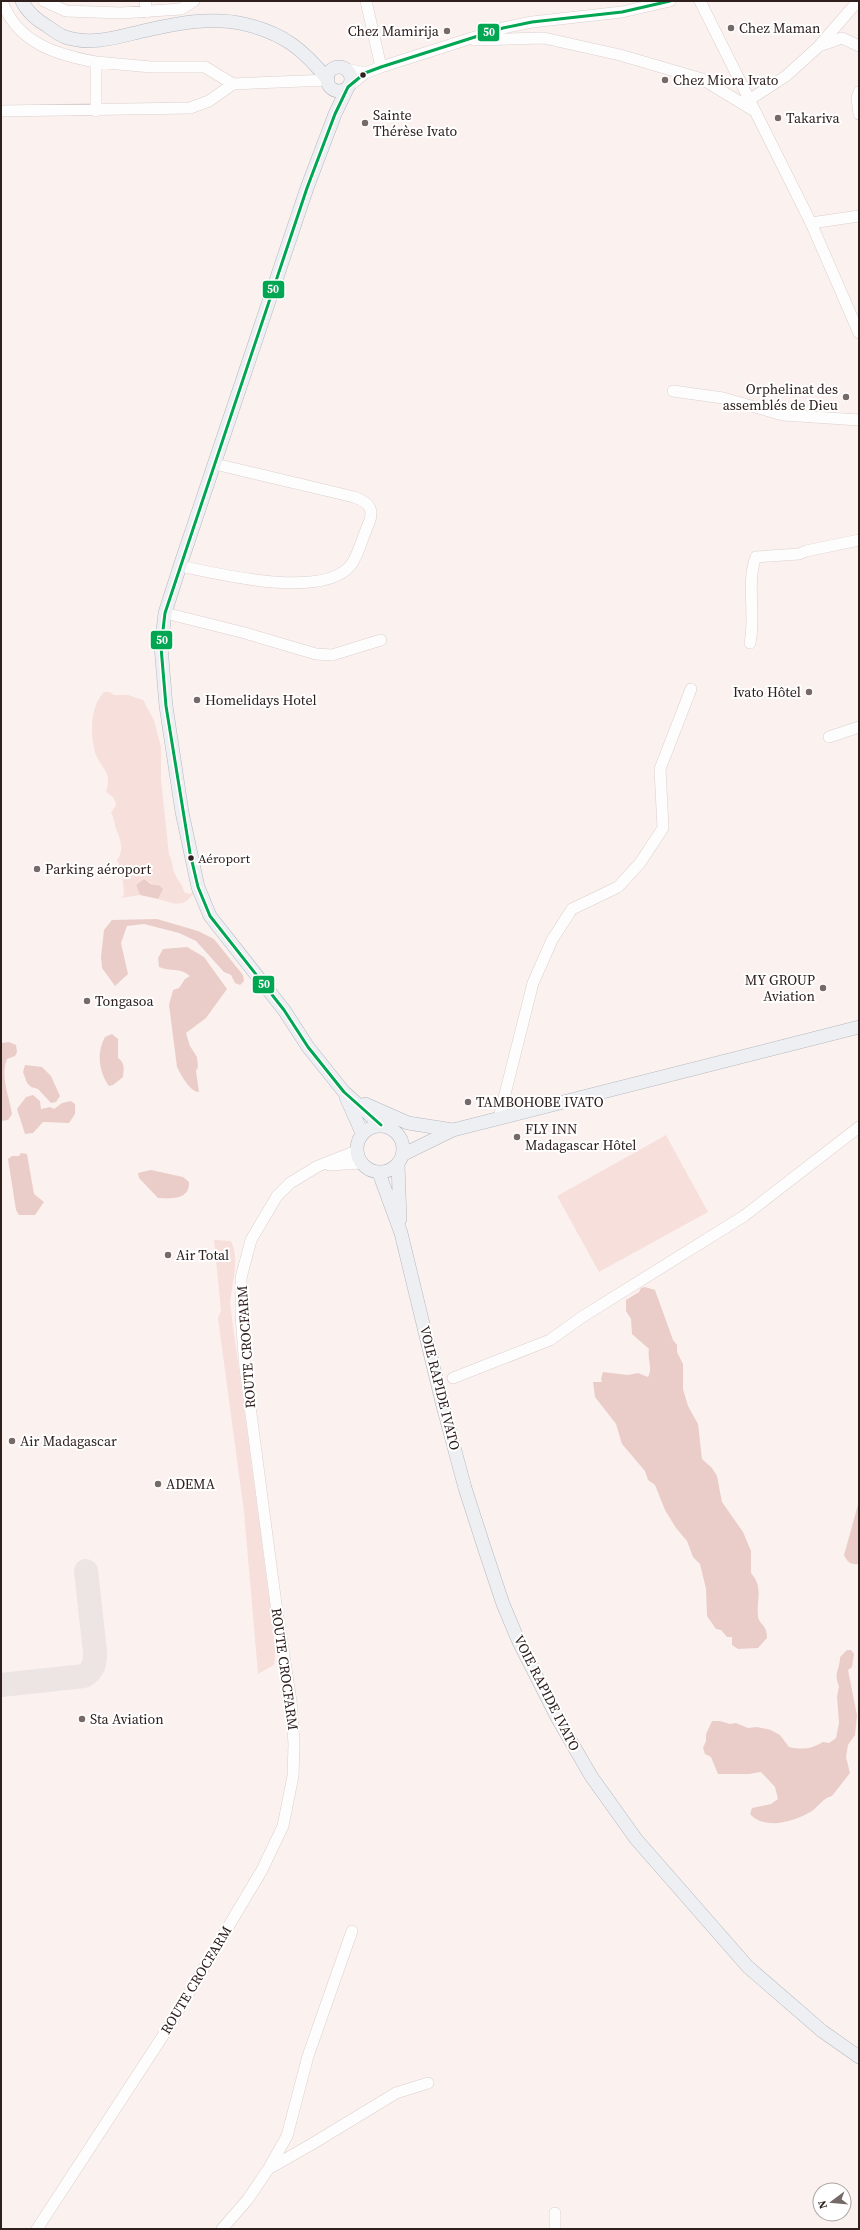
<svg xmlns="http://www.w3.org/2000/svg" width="860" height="2230" font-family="'Source Serif 4',serif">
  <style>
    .green { fill: #f7dfdc }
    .forest { fill: #eacdc8 }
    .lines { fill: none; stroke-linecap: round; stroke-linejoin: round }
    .taxiway { stroke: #ece5e4; stroke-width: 24 }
    .minor-casing { stroke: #dbcfcd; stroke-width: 12 }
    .major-casing { stroke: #b5b8be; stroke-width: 14 }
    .minor { stroke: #fefdfd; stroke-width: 11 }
    .major { stroke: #edeff3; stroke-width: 13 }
    .bus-1-casing { stroke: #fff; stroke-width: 6 }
    .bus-1 { stroke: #00a651; stroke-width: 3 }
    .poi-dot { fill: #766a68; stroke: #fff; stroke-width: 1.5 }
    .bus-dot { fill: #2f201e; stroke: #fff; stroke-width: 1.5 }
    .labels { text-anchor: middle; stroke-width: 4; stroke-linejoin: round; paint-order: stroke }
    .bus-label { font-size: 13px; fill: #2f201e; stroke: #fff; text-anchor: start }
    .poi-label { font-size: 14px; fill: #2f201e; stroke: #fff; text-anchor: start }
    .street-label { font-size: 14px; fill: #2f201e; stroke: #fff }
    .line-badge { stroke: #fff; stroke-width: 1.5 }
    .badge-label { font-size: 11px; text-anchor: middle; font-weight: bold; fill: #fff }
  </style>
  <rect width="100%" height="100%" fill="#fbf2f0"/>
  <path class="green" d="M104,692H109L114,695H128L143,700L154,720L161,747V779L169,855C173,861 172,868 175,874C178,882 182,882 184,892L189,894L195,892C182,909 176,904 158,899L162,889L144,879L136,885L140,895L121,898L124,895L122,872L117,860C124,850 121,842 117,831C114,825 115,819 111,813L116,805L114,798L106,792C113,770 100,769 95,752C90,734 90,706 104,692Z
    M666,1135L708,1212L599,1272L557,1196Z
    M214,1240L231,1241C240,1259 232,1283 230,1303L276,1650L274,1665L258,1674L244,1512L221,1341L218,1318L221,1311Z"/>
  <path class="forest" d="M144,879L151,884L160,886L163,889L158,899L140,895L136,885Z
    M157,919L198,931L214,939L243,975L244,981L240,985L235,983L231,975L224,972L196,941L179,933L144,924L127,926L121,943L128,974L115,986L102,968L101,957L104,930L112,920Z
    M187,947L204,957L227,989L206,1018L186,1033L190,1046L197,1057L198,1067L196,1071L199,1092C190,1092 181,1075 177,1067L169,1005L173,990L179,988L185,979L190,976C180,967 170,972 159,967L158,958L163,949Z
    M112,1034L118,1039V1058C125,1063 124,1069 123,1077L113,1085L109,1086C99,1072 96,1053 105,1037Z
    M9,1042L16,1045L17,1052L15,1056L7,1059C0,1077 9,1095 12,1114L8,1120L1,1121V1043Z
    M25,1065L42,1067L51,1076L60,1096L56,1102L51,1103L38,1089L31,1087L27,1083L23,1072Z
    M33,1095L40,1101L41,1109L50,1107L54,1109L62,1103L71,1101L75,1104V1114L69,1123L43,1122L33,1133L25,1134L17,1109L26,1097Z
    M21,1153L27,1154L34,1194L44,1202L35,1215H19L16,1210L8,1159L12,1156H19Z
    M151,1170L183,1177L189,1182C190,1200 171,1199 158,1198L139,1178L138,1173Z
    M645,1287L655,1290L673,1340L677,1345V1352L683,1364V1389L688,1406L698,1424L702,1459L712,1468L717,1476L722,1502L743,1532L751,1551V1573C764,1588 756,1600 758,1616C759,1625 767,1624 767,1638L758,1648L738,1649L732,1645V1637H727L721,1630L716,1629L707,1616L706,1589L700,1564L693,1557L687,1541L676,1528L665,1510L655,1485L648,1480L645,1471L622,1444L616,1424L595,1397L593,1382H602L601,1379L603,1372L628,1375L638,1373L648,1377C653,1369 647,1358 649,1349L632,1334L631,1319L626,1311V1300L639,1292L641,1288Z
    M859,1501V1564C851,1565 847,1562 844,1555Z
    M847,1650H851L854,1654L852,1667L848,1670L857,1715L855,1735L848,1745L846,1757L850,1773L832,1796C823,1798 819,1806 812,1811C796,1821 765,1831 750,1814L752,1808L771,1804L778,1799L775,1787L761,1772L749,1774H718L711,1757L705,1754L703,1748L706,1741V1734L712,1721H720L730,1724L736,1723L748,1728L757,1727L771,1730L780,1735L789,1747C803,1750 811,1749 823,1742L829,1743L836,1738L839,1723L837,1697L839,1686C833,1674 840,1669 840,1657Z"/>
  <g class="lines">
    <path class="taxiway" d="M1,1685L84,1676C94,1670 95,1663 95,1652L86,1571"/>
    <defs>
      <path id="minor" d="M2,1C17,43 57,55 96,62V111
        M44,1L66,11L121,13L181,9L194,1
        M145,1L147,12
        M366,1L381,67
        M700,1L811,223L859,333
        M475,40L544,38L620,55L702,79L753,110
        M819,46L842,38L859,46
        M96,62L151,67H205L233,84
        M346,69L365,73
        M348,87L365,73L381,67L503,28L532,22L622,12L670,1
        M859,92L857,98L859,114
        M749,100L786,76L818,47L858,1
        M1,111L190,108L209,101L233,84L328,80
        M811,223L859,216
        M673,391L723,398L783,415L859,420
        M180,566C218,574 323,600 351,565C359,554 363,535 369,523C375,507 367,502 354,497L215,464
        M165,613L245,633L316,654L332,655L381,640
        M750,643C756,616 746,582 756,557L799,554L806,551L859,540
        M829,737L859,727
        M499,1118L533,983L552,940L572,909L618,887L640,863L663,828L660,769L691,689
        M329,1165L361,1163
        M453,1378L550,1340L582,1317L744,1216L859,1127
        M270,2168L312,2144L396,2093L428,2083
        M37,2229L168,2028L262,1870L283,1826L293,1776L294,1744L291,1701L276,1604L245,1368L241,1316V1278L251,1240L277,1196L290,1183L318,1166L356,1151
        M222,2229L248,2199L269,2168L287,2136L308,2056L352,1931
        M555,2229V2213"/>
      <path id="major" d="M22,1C27,12 37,20 47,26C53,30 59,35 65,37C92,46 117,37 143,31C175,24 211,16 244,24C283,33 303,49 328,80
        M327 79a12 12 0 1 1 24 0a12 12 0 1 1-24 0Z
        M348,87L335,114L307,188L180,566L165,613L161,647L166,706L182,812L198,887L210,916L284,1010L308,1047L344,1092L381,1125
        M346,1097L362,1133
        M365,1104L408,1123L453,1130
        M357 1149a23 23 0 1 1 46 0a23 23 0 1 1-46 0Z
        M402,1155L453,1130L859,1027
        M398,1164L400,1219
        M379,1173L401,1233L443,1406L465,1488L485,1550L503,1604L519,1642L558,1719L591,1776L636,1839L748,1967L822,2031L859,2057"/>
    </defs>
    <use href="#minor" class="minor-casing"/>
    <use href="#major" class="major-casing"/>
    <use href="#minor" class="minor"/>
    <use href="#major" class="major"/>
    <defs>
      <path id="bus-1" d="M381,1125L344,1092L308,1047L284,1010L210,916L198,887L190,853L166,706L161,647L165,613L307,188L335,114L348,87L365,73L381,67L503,28L532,22L622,12L670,1"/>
    </defs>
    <use href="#bus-1" class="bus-1-casing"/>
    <use href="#bus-1" class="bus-1"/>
  </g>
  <g class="poi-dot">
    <circle cx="731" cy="28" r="4"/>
    <circle cx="447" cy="31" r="4"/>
    <circle cx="665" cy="80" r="4"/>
    <circle cx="778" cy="118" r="4"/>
    <circle cx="365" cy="123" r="4"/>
    <circle cx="846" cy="397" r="4"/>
    <circle cx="809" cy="692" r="4"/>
    <circle cx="197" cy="700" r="4"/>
    <circle cx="37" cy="869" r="4"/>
    <circle cx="823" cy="988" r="4"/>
    <circle cx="87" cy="1001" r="4"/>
    <circle cx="468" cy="1102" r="4"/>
    <circle cx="517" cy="1137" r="4"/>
    <circle cx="168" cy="1255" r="4"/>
    <circle cx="12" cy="1441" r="4"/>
    <circle cx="158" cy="1484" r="4"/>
    <circle cx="82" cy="1719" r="4"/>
  </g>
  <g class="bus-dot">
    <circle cx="363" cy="75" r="3.5"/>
    <circle cx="191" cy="858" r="3.5"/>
  </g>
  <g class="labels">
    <g class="bus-label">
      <text x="198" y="863">Aéroport</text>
    </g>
    <g class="poi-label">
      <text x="739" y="33">Chez Maman</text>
      <text x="439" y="36" text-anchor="end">Chez Mamirija</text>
      <text x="673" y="85">Chez Miora Ivato</text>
      <text x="373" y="120">Sainte<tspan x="373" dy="16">Thérèse Ivato</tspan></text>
      <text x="786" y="123">Takariva</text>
      <text x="838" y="394" text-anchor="end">Orphelinat des<tspan x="838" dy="16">assemblés de Dieu</tspan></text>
      <text x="801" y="697" text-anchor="end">Ivato Hôtel</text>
      <text x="205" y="705">Homelidays Hotel</text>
      <text x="45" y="874">Parking aéroport</text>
      <text x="815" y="985" text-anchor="end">MY GROUP<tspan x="815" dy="16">Aviation</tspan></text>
      <text x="95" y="1006">Tongasoa</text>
      <text x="476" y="1107">TAMBOHOBE IVATO</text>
      <text x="525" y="1134">FLY INN<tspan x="525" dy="16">Madagascar Hôtel</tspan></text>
      <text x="176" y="1260">Air Total</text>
      <text x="20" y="1446">Air Madagascar</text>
      <text x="166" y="1489">ADEMA</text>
      <text x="90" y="1724">Sta Aviation</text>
    </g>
    <g class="street-label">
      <text transform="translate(246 1347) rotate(-94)" y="5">ROUTE CROCFARM</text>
      <text transform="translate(440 1388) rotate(76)" y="5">VOIE RAPIDE IVATO</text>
      <text transform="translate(285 1669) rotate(82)" y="5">ROUTE CROCFARM</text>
      <text transform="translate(547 1693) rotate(63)" y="5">VOIE RAPIDE IVATO</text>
      <text transform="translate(196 1980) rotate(-59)" y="5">ROUTE CROCFARM</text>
    </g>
  </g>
  <g class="line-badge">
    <rect x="477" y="23" width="23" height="19" rx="4" fill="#00a651"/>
    <rect x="262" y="280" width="23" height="19" rx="4" fill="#00a651"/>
    <rect x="150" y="630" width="23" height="20" rx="4" fill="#00a651"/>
    <rect x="252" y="975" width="23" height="19" rx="4" fill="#00a651"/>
  </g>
  <g class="badge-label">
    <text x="489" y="36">50</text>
    <text x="273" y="293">50</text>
    <text x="162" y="644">50</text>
    <text x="264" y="988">50</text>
  </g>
  <rect width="860" height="2230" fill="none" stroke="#2f201e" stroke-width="4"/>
  <g transform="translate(832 2202) rotate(254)"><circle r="19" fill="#ffffff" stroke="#aca6a5"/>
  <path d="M0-3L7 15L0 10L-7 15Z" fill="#766a68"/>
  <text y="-6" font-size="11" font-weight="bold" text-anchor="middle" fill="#2f201e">N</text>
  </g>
</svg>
